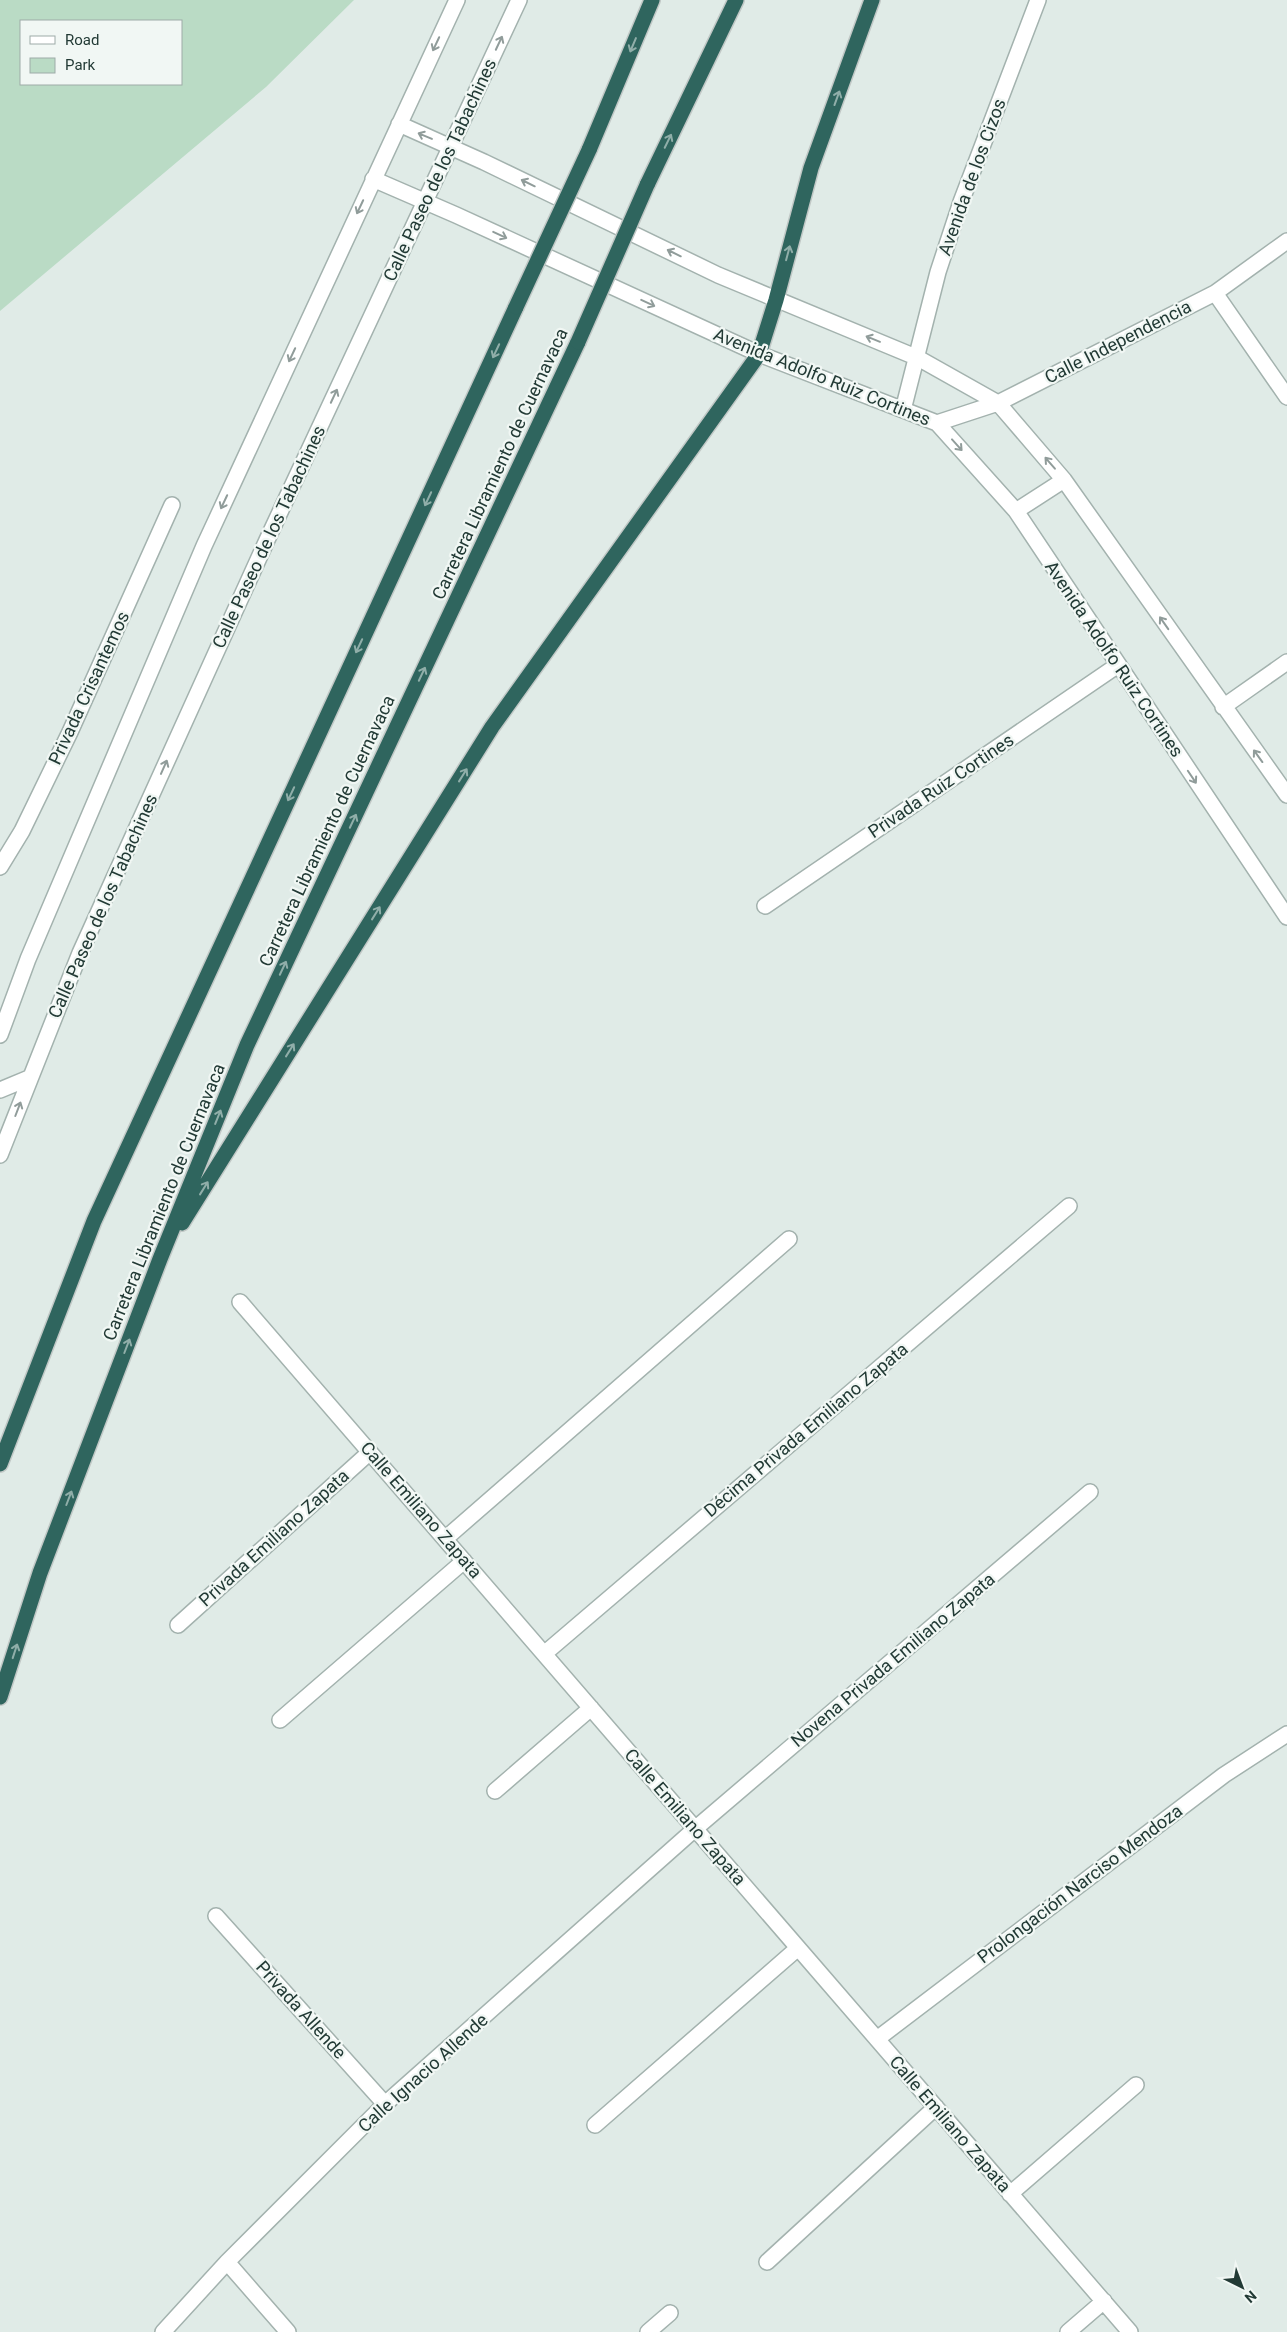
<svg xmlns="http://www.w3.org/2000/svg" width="1287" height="2332" font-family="Roboto,sans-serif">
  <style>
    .green { fill: #badbc5; fill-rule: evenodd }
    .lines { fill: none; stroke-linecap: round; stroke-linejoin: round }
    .minor-casing { stroke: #a3b2ae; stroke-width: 18 }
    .highway-casing { stroke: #c1c8c6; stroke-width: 18 }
    .minor { stroke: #fff; stroke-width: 15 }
    .highway { stroke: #2f655e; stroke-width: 15 }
    .highway-bridge-casing { stroke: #c1c8c6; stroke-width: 18; stroke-linecap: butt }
    .highway-bridge { stroke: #2f655e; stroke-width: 15 }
    .oneway { stroke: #909c9a }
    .oneway2 { stroke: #90aea9 }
    .labels { text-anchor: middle; stroke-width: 4.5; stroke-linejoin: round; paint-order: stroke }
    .street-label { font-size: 18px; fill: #223a35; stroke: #f1f7f4 }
  </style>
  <rect width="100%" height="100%" fill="#e0ebe7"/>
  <path class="green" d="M0,0H354L266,87L0,311ZM21,21H181V84H21Z"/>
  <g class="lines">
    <defs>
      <path id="minor" d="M399,124L484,162L718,275L918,358L998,403L1064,480L1287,795
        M373,179L456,215L759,354L937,423L1016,511L1287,917
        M1215,293L1287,397
        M903,410L938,272L961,202L1038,0
        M937,423L998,403L1215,293L1287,241
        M1016,511L1064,480
        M1223,707L1287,662
        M0,867L22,831L70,732L172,505
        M765,906L1118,665
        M0,1035L28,959L204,546L457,0
        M0,1090L29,1078
        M0,1155L80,953L267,540L519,0
        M240,1302L1130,2332
        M446,1538L789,1239
        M178,1625L370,1452
        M544,1654L1069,1206
        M280,1720L464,1561
        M495,1791L591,1708
        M216,1916L385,2104
        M877,2039L1224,1775L1287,1734
        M595,2125L798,1948
        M1010,2194L1136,2085
        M227,2262L288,2332
        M767,2262L936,2107
        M163,2332L227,2262L385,2104L696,1828L1090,1492
        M648,2332L670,2313
        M1068,2332L1104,2301"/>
      <path id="highway" d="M589,150L652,0
        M647,185L736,0
        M182,1223L492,727L759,354L776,300L811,168L872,0
        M0,1464L94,1221L516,307
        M0,1697L40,1573L160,1259L247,1045L578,342"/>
    </defs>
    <use href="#minor" class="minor-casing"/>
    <use href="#highway" class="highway-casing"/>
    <use href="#minor" class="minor"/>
    <use href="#highway" class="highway"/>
    <defs>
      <path id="highway-bridge" d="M516,307L589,150
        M578,342L647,185"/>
    </defs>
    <use href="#highway-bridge" class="highway-bridge-casing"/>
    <use href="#highway-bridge" class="highway-bridge"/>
  </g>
  <defs><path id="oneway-shaft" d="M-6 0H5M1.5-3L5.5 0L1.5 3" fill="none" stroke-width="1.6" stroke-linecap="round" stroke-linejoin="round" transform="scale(1.25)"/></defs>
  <g class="oneway">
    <use href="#oneway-shaft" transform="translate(499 43) rotate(-65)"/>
    <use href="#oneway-shaft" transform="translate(436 44) rotate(115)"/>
    <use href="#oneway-shaft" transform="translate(425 136) rotate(-157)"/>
    <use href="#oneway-shaft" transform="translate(528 183) rotate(-154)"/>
    <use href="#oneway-shaft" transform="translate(360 207) rotate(115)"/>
    <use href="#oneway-shaft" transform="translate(500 235) rotate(25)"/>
    <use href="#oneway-shaft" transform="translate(674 253) rotate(-154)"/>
    <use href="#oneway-shaft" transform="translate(648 303) rotate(25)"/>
    <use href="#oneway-shaft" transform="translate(873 339) rotate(-158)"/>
    <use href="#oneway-shaft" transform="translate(292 355) rotate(115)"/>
    <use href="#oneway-shaft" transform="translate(334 396) rotate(-65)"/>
    <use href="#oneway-shaft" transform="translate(957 445) rotate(48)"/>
    <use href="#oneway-shaft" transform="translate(1050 463) rotate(-131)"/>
    <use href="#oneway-shaft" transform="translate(224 502) rotate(115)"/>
    <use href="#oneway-shaft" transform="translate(1164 623) rotate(-125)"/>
    <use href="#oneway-shaft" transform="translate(1258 756) rotate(-126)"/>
    <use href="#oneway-shaft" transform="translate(164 767) rotate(-66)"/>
    <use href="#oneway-shaft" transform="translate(1192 777) rotate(56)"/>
    <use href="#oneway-shaft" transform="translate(18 1109) rotate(-69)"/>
  </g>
  <g class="oneway2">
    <use href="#oneway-shaft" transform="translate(633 45) rotate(113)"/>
    <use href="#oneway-shaft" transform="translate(837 98) rotate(-70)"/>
    <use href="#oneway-shaft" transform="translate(668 141) rotate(-64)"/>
    <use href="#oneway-shaft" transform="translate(788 253) rotate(-75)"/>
    <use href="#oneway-shaft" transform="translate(496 351) rotate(115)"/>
    <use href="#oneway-shaft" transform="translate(428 499) rotate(115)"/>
    <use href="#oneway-shaft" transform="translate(359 646) rotate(115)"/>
    <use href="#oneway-shaft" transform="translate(422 674) rotate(-65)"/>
    <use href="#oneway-shaft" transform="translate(463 775) rotate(-58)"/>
    <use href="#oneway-shaft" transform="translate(291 794) rotate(115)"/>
    <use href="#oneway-shaft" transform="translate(353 821) rotate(-65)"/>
    <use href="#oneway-shaft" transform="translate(376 913) rotate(-58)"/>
    <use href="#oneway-shaft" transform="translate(283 968) rotate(-65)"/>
    <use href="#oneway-shaft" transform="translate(290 1050) rotate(-58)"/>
    <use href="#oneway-shaft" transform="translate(218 1117) rotate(-68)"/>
    <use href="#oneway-shaft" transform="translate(204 1188) rotate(-58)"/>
    <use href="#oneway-shaft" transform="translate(127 1346) rotate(-69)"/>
    <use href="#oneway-shaft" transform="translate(69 1498) rotate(-69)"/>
    <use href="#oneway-shaft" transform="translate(15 1651) rotate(-72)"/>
  </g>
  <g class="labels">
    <g class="street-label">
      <text transform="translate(440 170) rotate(-65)" y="6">Calle Paseo de los Tabachines</text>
      <text transform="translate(972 177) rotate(-70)" y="6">Avenida de los Cizos</text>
      <text transform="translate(1118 342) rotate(-27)" y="6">Calle Independencia</text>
      <text transform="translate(822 377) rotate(22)" y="6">Avenida Adolfo Ruiz Cortines</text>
      <text transform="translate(500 464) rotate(-65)" y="6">Carretera Libramiento de Cuernavaca</text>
      <text transform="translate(269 537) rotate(-65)" y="6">Calle Paseo de los Tabachines</text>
      <text transform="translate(1114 659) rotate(56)" y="6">Avenida Adolfo Ruiz Cortines</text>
      <text transform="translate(89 688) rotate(-65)" y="6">Privada Crisantemos</text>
      <text transform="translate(941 786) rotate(-34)" y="6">Privada Ruiz Cortines</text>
      <text transform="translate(327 831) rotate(-65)" y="6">Carretera Libramiento de Cuernavaca</text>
      <text transform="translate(103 906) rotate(-66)" y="6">Calle Paseo de los Tabachines</text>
      <text transform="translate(164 1202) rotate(-68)" y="6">Carretera Libramiento de Cuernavaca</text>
      <text transform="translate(806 1430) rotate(-40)" y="6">Décima Privada Emiliano Zapata</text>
      <text transform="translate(421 1510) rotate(49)" y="6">Calle Emiliano Zapata</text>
      <text transform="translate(274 1538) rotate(-42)" y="6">Privada Emiliano Zapata</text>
      <text transform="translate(893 1660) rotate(-40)" y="6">Novena Privada Emiliano Zapata</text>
      <text transform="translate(685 1817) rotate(49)" y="6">Calle Emiliano Zapata</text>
      <text transform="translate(1080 1884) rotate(-37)" y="6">Prolongación Narciso Mendoza</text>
      <text transform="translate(301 2010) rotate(48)" y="6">Privada Allende</text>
      <text transform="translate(423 2073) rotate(-42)" y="6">Calle Ignacio Allende</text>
      <text transform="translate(950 2124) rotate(49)" y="6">Calle Emiliano Zapata</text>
    </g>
  </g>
  <rect x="20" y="20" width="162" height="65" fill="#f1f7f4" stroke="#9eaba8"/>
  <rect x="30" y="36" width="25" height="8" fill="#ffffff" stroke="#9eaba8"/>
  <text x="65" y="45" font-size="15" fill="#223a35">Road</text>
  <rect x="30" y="58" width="25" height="15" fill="#badbc5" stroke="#9eaba8"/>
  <text x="65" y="70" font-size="15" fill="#223a35">Park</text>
  <g transform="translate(1242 2287) rotate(138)" stroke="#f1f7f4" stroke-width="4" paint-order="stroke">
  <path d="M0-4L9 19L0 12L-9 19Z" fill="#223a35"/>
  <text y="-8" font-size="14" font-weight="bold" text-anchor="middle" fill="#223a35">N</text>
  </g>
</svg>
